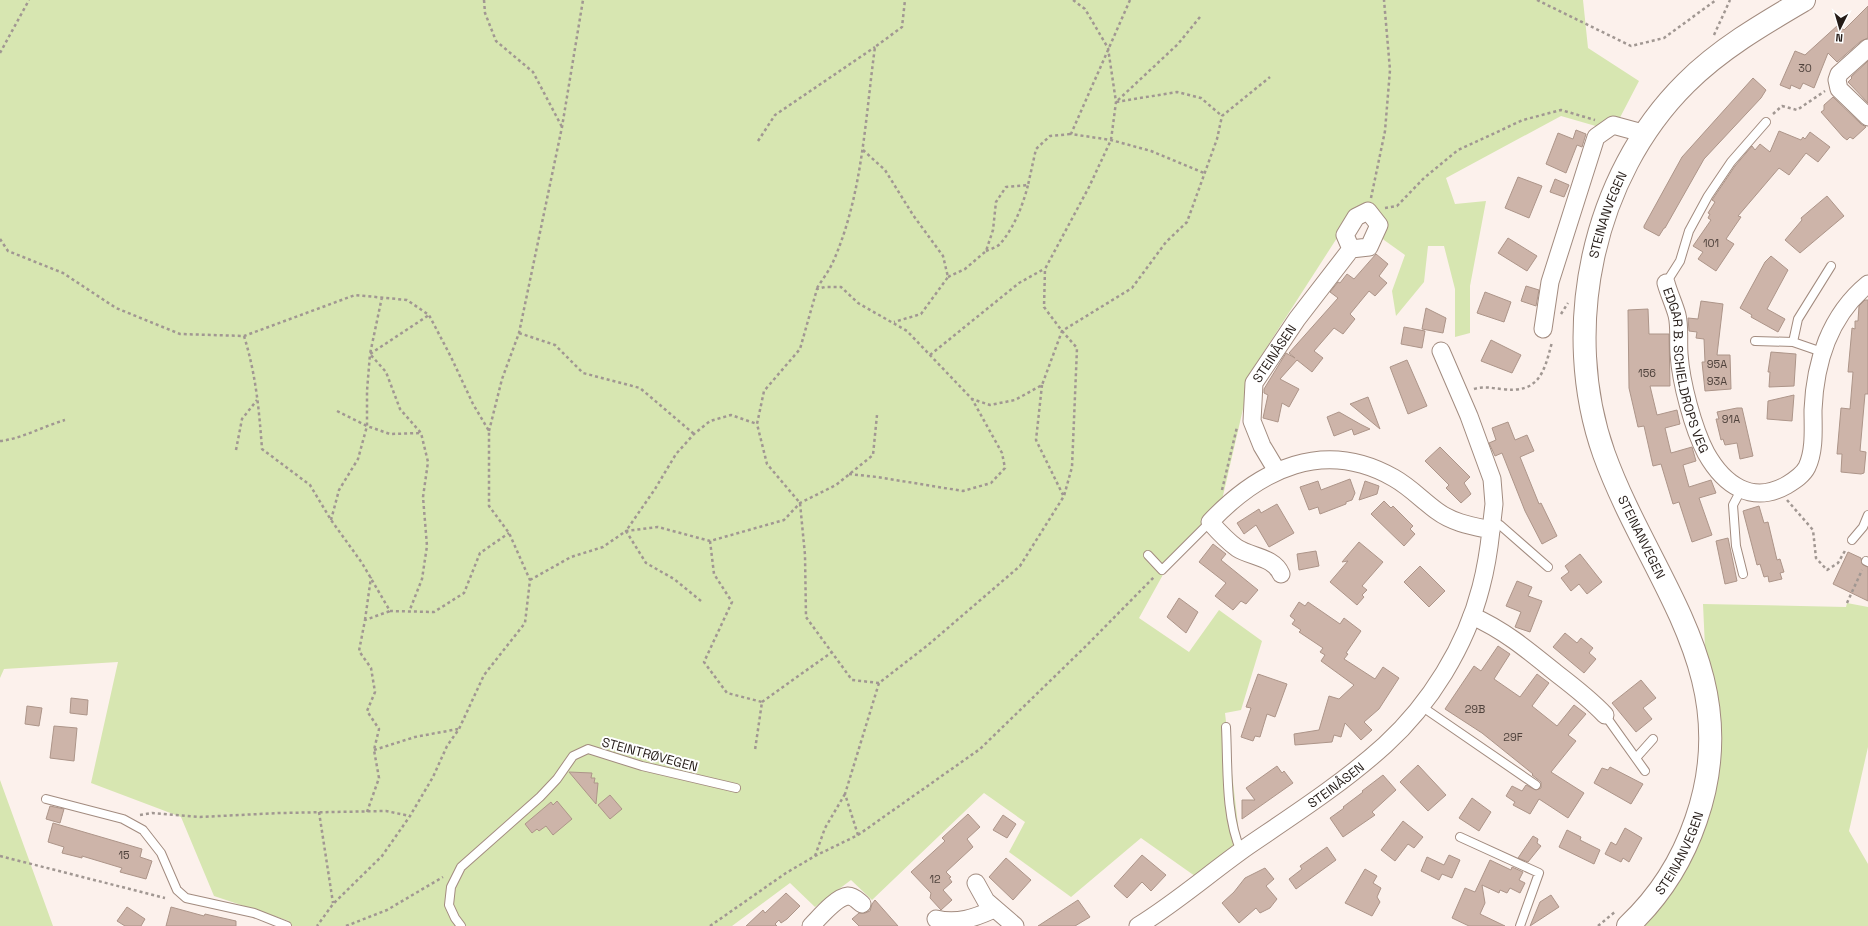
<svg xmlns="http://www.w3.org/2000/svg" width="1868" height="926" font-family="'Space Grotesk',sans-serif">
  <style>
    .green { fill: #d7e6b1 }
    .building { fill: #cdb4a9; stroke: #ad9589 }
    .lines { fill: none; stroke-linecap: round; stroke-linejoin: round }
    .service-casing { stroke: #a28b7f; stroke-width: 10 }
    .minor-casing { stroke: #a28b7f; stroke-width: 19 }
    .secondary-casing { stroke: #a28b7f; stroke-width: 24 }
    .path { stroke: #a19792; stroke-width: 2.5; stroke-dasharray: 3 3; stroke-linecap: butt }
    .service { stroke: #fff; stroke-width: 8 }
    .minor { stroke: #fff; stroke-width: 17 }
    .secondary { stroke: #fff; stroke-width: 22 }
    .labels { text-anchor: middle; stroke-width: 4; stroke-linejoin: round; paint-order: stroke }
    .number-label { font-size: 11px; fill: #4f423c }
    .street-label { font-size: 13px; fill: #251c18; stroke: #fff }
  </style>
  <rect width="100%" height="100%" fill="#fcf1ec"/>
  <path class="green" d="M0,0H1583L1588,48L1639,81L1613,131L1561,116L1446,178L1455,204L1486,201L1470,286V333L1455,337V289L1444,246H1428L1424,282L1396,316L1392,291L1405,255L1384,240L1355,210L1252,370L1219,513L1170,562L1139,618L1189,652L1219,610L1262,641L1241,710L1225,713L1241,851L1202,881L1141,838L1071,897L1009,852L1025,822L984,793L872,900L851,880L815,907L790,883L732,926H289V921L214,896L181,817L91,783L118,662L4,669L0,678Z
    M1847,603L1868,607V747L1849,831L1868,864V926H1626L1704,807L1708,713L1703,604L1846,607Z
    M0,780L53,926H0Z"/>
  <path class="building" d="M1868,6V38L1861,41L1837,62L1828,53L1814,88L1803,83L1800,89L1791,85L1790,89L1780,85L1795,51L1805,55L1838,25L1844,30Z
    M1868,61V103L1848,82L1852,78L1851,77Z
    M1753,78L1766,90L1761,98L1704,159L1665,228H1664L1659,236L1644,228V226L1682,157Z
    M1833,97L1861,124L1866,127L1853,139L1850,137L1847,140L1843,137L1821,112L1824,110V105Z
    M1576,130L1586,134L1582,147L1577,145L1566,173L1546,164L1558,133L1573,139Z
    M1779,131L1801,140L1803,137L1805,139L1810,132L1830,147L1818,162L1806,153L1789,175L1779,168L1738,216L1741,217L1726,239L1734,244L1716,271L1698,259L1703,252L1693,246L1711,220L1708,218L1710,214L1708,213L1715,202L1712,200L1735,166L1752,146L1755,150L1760,144L1770,152Z
    M1518,177L1542,186L1529,218L1505,208Z
    M1555,179L1569,185L1564,197L1550,192Z
    M1827,196L1844,216L1800,253L1785,240L1802,220L1801,218Z
    M1508,238L1537,256L1527,271L1498,253Z
    M1376,254L1388,264L1379,276L1387,283L1375,296L1369,291L1350,314L1355,319L1343,334L1334,328L1314,351L1323,358L1312,372L1297,360L1280,379L1299,389L1289,407L1282,403L1278,422L1263,418L1268,395L1264,393V389L1286,353L1295,358L1289,353L1338,298L1330,292L1338,282L1340,283L1347,274L1354,279Z
    M1771,256L1788,270L1767,309L1785,319L1778,332L1751,317L1752,315L1740,308L1765,262Z
    M1526,286L1539,290L1536,306L1521,301Z
    M1485,292L1511,302L1504,322L1477,313Z
    M1865,300H1868V394H1865L1860,451L1866,452L1864,473L1861,474L1841,472L1842,454H1837L1841,408L1850,409L1853,372H1848L1852,328L1855,329V321H1858L1859,306Z
    M1701,301L1723,304L1717,355H1730L1731,389L1705,391L1702,362H1705L1704,339L1696,338L1697,332L1689,331L1688,318L1698,319Z
    M1426,308L1446,318L1443,333L1422,329Z
    M1648,309L1649,334H1669L1670,386H1650L1657,415L1677,410L1680,424L1665,428L1671,453L1692,447L1696,461L1683,465L1689,487L1711,480L1716,493L1699,498L1712,535L1692,542L1679,502L1673,504L1661,464L1653,466L1644,426L1638,427L1629,388L1628,310Z
    M1404,327L1425,331L1422,348L1401,344Z
    M1491,340L1521,355L1512,373L1481,361Z
    M1771,352L1796,354L1794,386L1769,387L1770,372H1768Z
    M1407,360L1427,406L1408,414L1390,367Z
    M1794,395L1792,421L1767,419L1768,401Z
    M1368,397L1380,429L1350,404Z
    M1737,408H1742L1753,456L1740,459L1737,443L1725,445L1723,439L1721,440L1716,419H1719L1717,412Z
    M1339,412L1360,424L1370,429L1354,435L1352,429L1334,436L1327,417Z
    M1508,422L1515,440L1527,435L1534,451L1520,457L1539,504L1541,503L1557,536L1542,544L1525,511L1502,453L1495,456L1489,443L1496,440L1492,428Z
    M1440,447L1470,477L1464,483L1471,494L1461,503L1446,488L1449,485L1425,461Z
    M1350,479L1355,493L1352,500L1346,502V504L1320,514L1318,507L1309,510L1300,487L1318,481L1321,490Z
    M1365,481L1379,486L1377,494L1359,500Z
    M1384,501L1391,508L1393,506L1413,526L1410,529L1415,534L1404,546L1371,514Z
    M1277,504L1294,533L1269,547L1256,525L1244,534L1237,523L1259,509L1261,513Z
    M1759,506L1764,523L1768,522L1777,560L1780,559L1784,572L1780,573L1782,579L1769,582L1768,576L1764,577L1760,564L1757,565L1743,511Z
    M1728,538L1737,581L1725,584L1716,541Z
    M1359,542L1383,562L1362,586L1367,590L1362,595L1364,597L1357,605L1330,582L1348,561L1342,562Z
    M1213,544L1226,554L1221,560L1258,590L1246,604L1241,601L1233,610L1215,596L1226,583L1199,562Z
    M1316,551L1319,566L1299,570L1297,554Z
    M1848,552L1861,558L1862,564L1868,567V601L1833,584Z
    M1580,554L1602,582L1587,594L1579,584L1571,591L1561,578L1569,572L1565,566Z
    M1420,566L1445,591L1429,607L1404,582Z
    M1517,581L1532,587L1528,596L1542,601L1530,632L1515,627L1521,612L1506,606Z
    M1179,598L1198,612L1186,633L1167,617Z
    M1299,602L1305,606L1308,602L1340,624L1344,618L1361,631L1346,653L1348,654L1344,659L1375,679L1383,667L1399,678L1379,709L1364,722L1372,730L1361,740L1345,723L1341,737L1334,735L1332,742L1295,745L1294,734L1319,730L1329,696L1339,699L1354,685L1321,661L1325,655L1320,652L1323,648L1299,632L1301,630L1292,624L1295,620L1290,616Z
    M1565,633L1577,643L1581,638L1593,648L1589,653L1596,659L1584,673L1553,647Z
    M1498,646L1510,654L1494,679L1520,697L1537,674L1549,683L1532,706L1557,726L1574,705L1586,714L1568,735L1576,741L1551,772L1584,793L1568,818L1539,799L1530,814L1513,805L1515,802L1506,796L1512,786L1522,791L1526,785L1536,790L1541,788V782L1532,775L1533,774L1482,733L1445,709L1474,666L1481,671Z
    M1258,674L1287,684L1275,717L1267,714L1260,737L1255,736L1253,741L1241,737L1251,708L1246,707Z
    M1641,680L1656,698L1643,708L1652,719L1636,732L1612,703Z
    M71,698L88,700L87,715L70,713Z
    M27,706L42,708L39,726L25,724Z
    M54,726L77,728L74,761L50,758Z
    M1418,765L1446,795L1428,811L1400,782Z
    M1277,766L1282,773L1284,771L1293,783L1242,819V800H1255L1246,788Z
    M1610,767L1643,784L1631,804L1594,783L1602,768L1608,770Z
    M569,772L592,773L591,778H595L594,783H598L596,804Z
    M1383,775L1396,790L1372,812L1375,815L1343,837L1330,818L1344,808L1343,807L1363,792L1362,791Z
    M610,795L622,809L610,819L598,805Z
    M1472,798L1491,812L1479,831L1459,818Z
    M557,801L572,819L553,835L546,826L539,831L537,829L532,833L525,824L551,802L553,805Z
    M50,806L64,809L60,823L46,819Z
    M968,814L980,827L967,839L973,847L946,872L951,877L949,878L952,882L943,890L952,900L941,910L930,898L931,893L911,872L945,841L942,838Z
    M1003,815L1016,824L1007,838L993,830Z
    M1403,821L1423,837L1414,848L1408,844L1395,861L1381,850Z
    M53,823L142,849L140,857L152,861L146,879L120,872L122,868L82,856V858L62,853L64,847L48,842Z
    M1625,828L1642,838L1629,862L1623,858L1621,862L1605,854L1611,842L1616,845Z
    M1567,830L1581,837L1580,840L1600,850L1594,864L1559,847Z
    M1533,836L1538,839L1537,843L1541,846L1528,862L1518,858Z
    M1327,847L1336,860L1296,889L1289,879L1302,869L1300,866Z
    M1142,855L1166,875L1151,891L1142,882L1127,898L1114,886Z
    M1449,855L1460,860L1452,878L1442,874L1439,880L1421,871L1427,857L1444,865Z
    M1006,858L1031,880L1013,900L989,877Z
    M1490,860L1511,870L1512,867L1523,872L1519,880L1525,883L1520,893L1510,888L1507,893L1500,890L1499,893L1482,885L1485,903L1480,914L1505,926H1469L1452,918L1465,888L1475,892Z
    M1265,868L1274,879L1266,886L1277,899L1270,908L1260,913L1256,908L1239,923L1222,903L1234,892L1245,878Z
    M1365,869L1377,876L1373,883L1381,888L1377,897L1380,902L1372,916L1345,903Z
    M786,893L800,906L787,919L781,923L779,920L775,924L777,926H746L763,910L765,913Z
    M1551,895L1559,907L1530,926L1540,902Z
    M875,900L898,926H859L852,919L859,913H865L870,911L872,904Z
    M1078,900L1090,917L1075,926H1038Z
    M127,907L145,919L141,926H125L117,921Z
    M171,907L204,916L205,914L236,921V926H166Z"/>
  <g class="lines">
    <defs>
      <path id="service" d="M1666,283L1680,261L1689,231L1708,196L1731,162L1766,122
        M1755,341L1793,342L1822,352
        M1793,342L1798,319L1831,266
        M1741,490L1733,505L1736,546L1743,574
        M1492,521L1500,525L1548,567
        M1852,540L1863,527L1868,515
        M1148,555L1162,570L1210,522
        M1866,561L1868,562
        M1421,706L1536,785
        M1605,715L1645,771
        M1226,727C1228,765 1225,816 1241,851
        M1636,758L1653,739
        M46,799L123,819L143,830L161,853L177,890L186,898L254,913L287,926
        M1460,837L1539,873L1520,926
        M461,926L455,918L449,905L451,887L461,867L540,797L557,779L573,756L588,749L642,766L736,788"/>
      <g id="minor">
        <path d="M1868,48L1839,74L1837,80L1839,89L1868,117"/>
        <path id="s1" d="M1666,283C1669,294 1674,304 1677,315C1680,327 1678,341 1679,354C1681,383 1693,428 1706,453C1724,485 1752,505 1787,485C1795,480 1803,475 1807,467C1815,450 1813,428 1813,410C1815,362 1830,315 1868,284"/>
        <path d="M1543,329L1550,282L1596,137L1613,125L1646,134"/>
        <path d="M1441,351L1469,416L1492,479L1494,504L1491,530"/>
        <path id="s2" d="M1277,471L1262,446L1252,421L1254,383L1297,319L1351,249L1369,247L1379,225L1368,211L1356,217L1345,235L1351,249"/>
        <path d="M1472,616C1504,630 1529,651 1556,673C1573,686 1590,699 1605,715"/>
        <path d="M976,883L986,901L1015,926"/>
        <path d="M936,919C957,924 975,918 994,909"/>
        <path d="M811,926C819,918 836,897 848,896C854,896 858,901 862,904"/>
        <path id="s3" d="M1138,926C1177,902 1211,872 1248,846C1295,814 1343,783 1385,745C1430,704 1466,646 1481,587C1486,568 1489,549 1491,530C1472,526 1453,523 1437,511C1422,500 1410,487 1394,478C1324,438 1260,469 1210,522C1218,531 1227,541 1237,548C1251,557 1274,557 1281,574"/>
      </g>
      <g id="secondary">
        <path id="s4" d="M1628,926C1660,896 1682,861 1696,820C1747,674 1650,581 1604,454C1560,330 1592,176 1686,83C1720,49 1763,24 1804,0"/>
      </g>
    </defs>
    <use href="#service" class="service-casing"/>
    <use href="#minor" class="minor-casing"/>
    <use href="#secondary" class="secondary-casing"/>
    <path class="path" d="M484,0L485,13L496,41L533,72L562,127
      M1130,0L1071,134L1111,140L1151,151L1204,173
      M1537,0L1631,46L1664,38L1716,0
      M1200,17L1178,44L1116,102L1177,92L1201,98L1222,116
      M1714,35L1730,0
      M0,53L29,0
      M1773,114L1782,106L1797,110L1825,91
      M758,141L775,115L875,47
      M863,150L885,170L913,215L943,256L948,277L921,314L894,322
      M1371,198L1385,131L1390,70L1384,0
      M1385,208L1397,206L1424,178L1458,150L1523,120L1561,110L1595,120
      M0,239L8,251L63,273L116,308L180,334L244,336L355,295L407,300L429,315L451,357L473,404L489,431V506L509,533L530,580L525,623L484,675L459,729L447,746L433,777L410,816L382,856L333,904L317,926
      M986,251C991,249 997,247 1000,244C1014,228 1023,205 1028,185
      M948,277L965,269L986,251L993,230L996,202L1006,187L1028,185L1036,149L1050,136L1071,134
      M817,288C822,280 829,271 833,262C863,194 865,119 875,47L902,27L905,0
      M382,297L370,354L386,372L400,409L421,433L428,462L423,497L427,546L422,579L409,612
      M1561,314L1568,303
      M519,333L555,345L583,373L640,388L694,434
      M244,336C256,375 259,409 262,449L310,485L331,520L362,563L390,611L434,612L464,593L480,553L509,533
      M930,355L1019,283L1044,269
      M1042,385L1036,440L1063,495
      M1474,389C1483,386 1492,388 1501,389C1539,394 1544,373 1552,342
      M337,411L367,426L390,434L421,433
      M489,431L502,379L519,333L562,127L583,0
      M0,441C21,439 44,426 65,420
      M236,450L242,419L257,400
      M849,474L877,477L963,491L991,483L1005,468L1002,453L972,399
      M1222,490L1237,427
      M1787,500L1813,530L1816,558L1827,570L1838,563L1846,549
      M331,520L339,490L358,459L367,426V391L370,354L429,315
      M710,541L714,574L732,602L704,662L727,693L762,702L755,750
      M530,580L571,557L603,547L626,531L658,527L710,541L784,520L800,503L836,485L873,455L877,415
      M701,601L674,579L646,563L626,531L655,489L676,454L694,434L710,421L731,415L757,424
      M1847,603L1862,570
      M365,620L371,577
      M879,683L852,680L806,617L805,555L800,503L767,464L757,424L764,391L800,349L817,289L825,287H841L858,303L907,331L972,399L990,405L1015,400L1042,385L1062,331L1132,288L1166,242L1187,222L1217,139L1222,116L1270,77
      M762,702L832,652
      M374,750L415,737L458,729
      M319,812L333,903
      M367,812L379,778L374,750L379,729L367,711L375,692L371,668L359,651L365,620L390,611
      M140,815L152,813L200,817L280,813L386,811L410,816
      M858,835L845,794L879,683L928,645L1020,566L1064,496L1072,467L1077,348L1062,331L1044,307L1045,269L1089,187L1111,140L1116,102L1108,48L1085,9L1073,0
      M0,856L165,898
      M815,856L825,828L845,794
      M346,926L387,910L443,877
      M710,926L786,873L815,856L858,835L980,749L1086,646L1154,577
      M1598,926L1616,911"/>
    <use href="#service" class="service"/>
    <use href="#minor" class="minor"/>
    <use href="#secondary" class="secondary"/>
  </g>
  <g class="labels">
    <g class="number-label">
      <text x="1805" y="72">30</text>
      <text x="1711" y="247">101</text>
      <text x="1717" y="368">95A</text>
      <text x="1647" y="377">156</text>
      <text x="1717" y="385">93A</text>
      <text x="1731" y="423">91A</text>
      <text x="1475" y="713">29B</text>
      <text x="1513" y="741">29F</text>
      <text x="124" y="859">15</text>
      <text x="935" y="883">12</text>
    </g>
    <g class="street-label">
      <text dy="5" stroke="none"><textPath href="#s4" startOffset="761">STEINANVEGEN</textPath></text>
      <text dy="5" stroke="none"><textPath href="#s2" startOffset="130">STEINÅSEN</textPath></text>
      <text dy="5" stroke="none"><textPath href="#s1" startOffset="90">EDGAR B. SCHIELDROPS VEG</textPath></text>
      <text transform="translate(1642 537) rotate(64)" y="5">STEINANVEGEN</text>
      <text transform="translate(650 754) rotate(15)" y="5">STEINTRØVEGEN</text>
      <text dy="5" stroke="none"><textPath href="#s3" startOffset="243">STEINÅSEN</textPath></text>
      <text dy="5" stroke="none"><textPath href="#s4" startOffset="90">STEINANVEGEN</textPath></text>
    </g>
  </g>
  <g transform="translate(1840 28) rotate(185)" stroke="#ffffff" stroke-width="3" paint-order="stroke">
  <path d="M0-3L7 15L0 10L-7 15Z" fill="#251c18"/>
  <text y="-6" font-size="11" font-weight="bold" text-anchor="middle" fill="#251c18">N</text>
  </g>
</svg>
